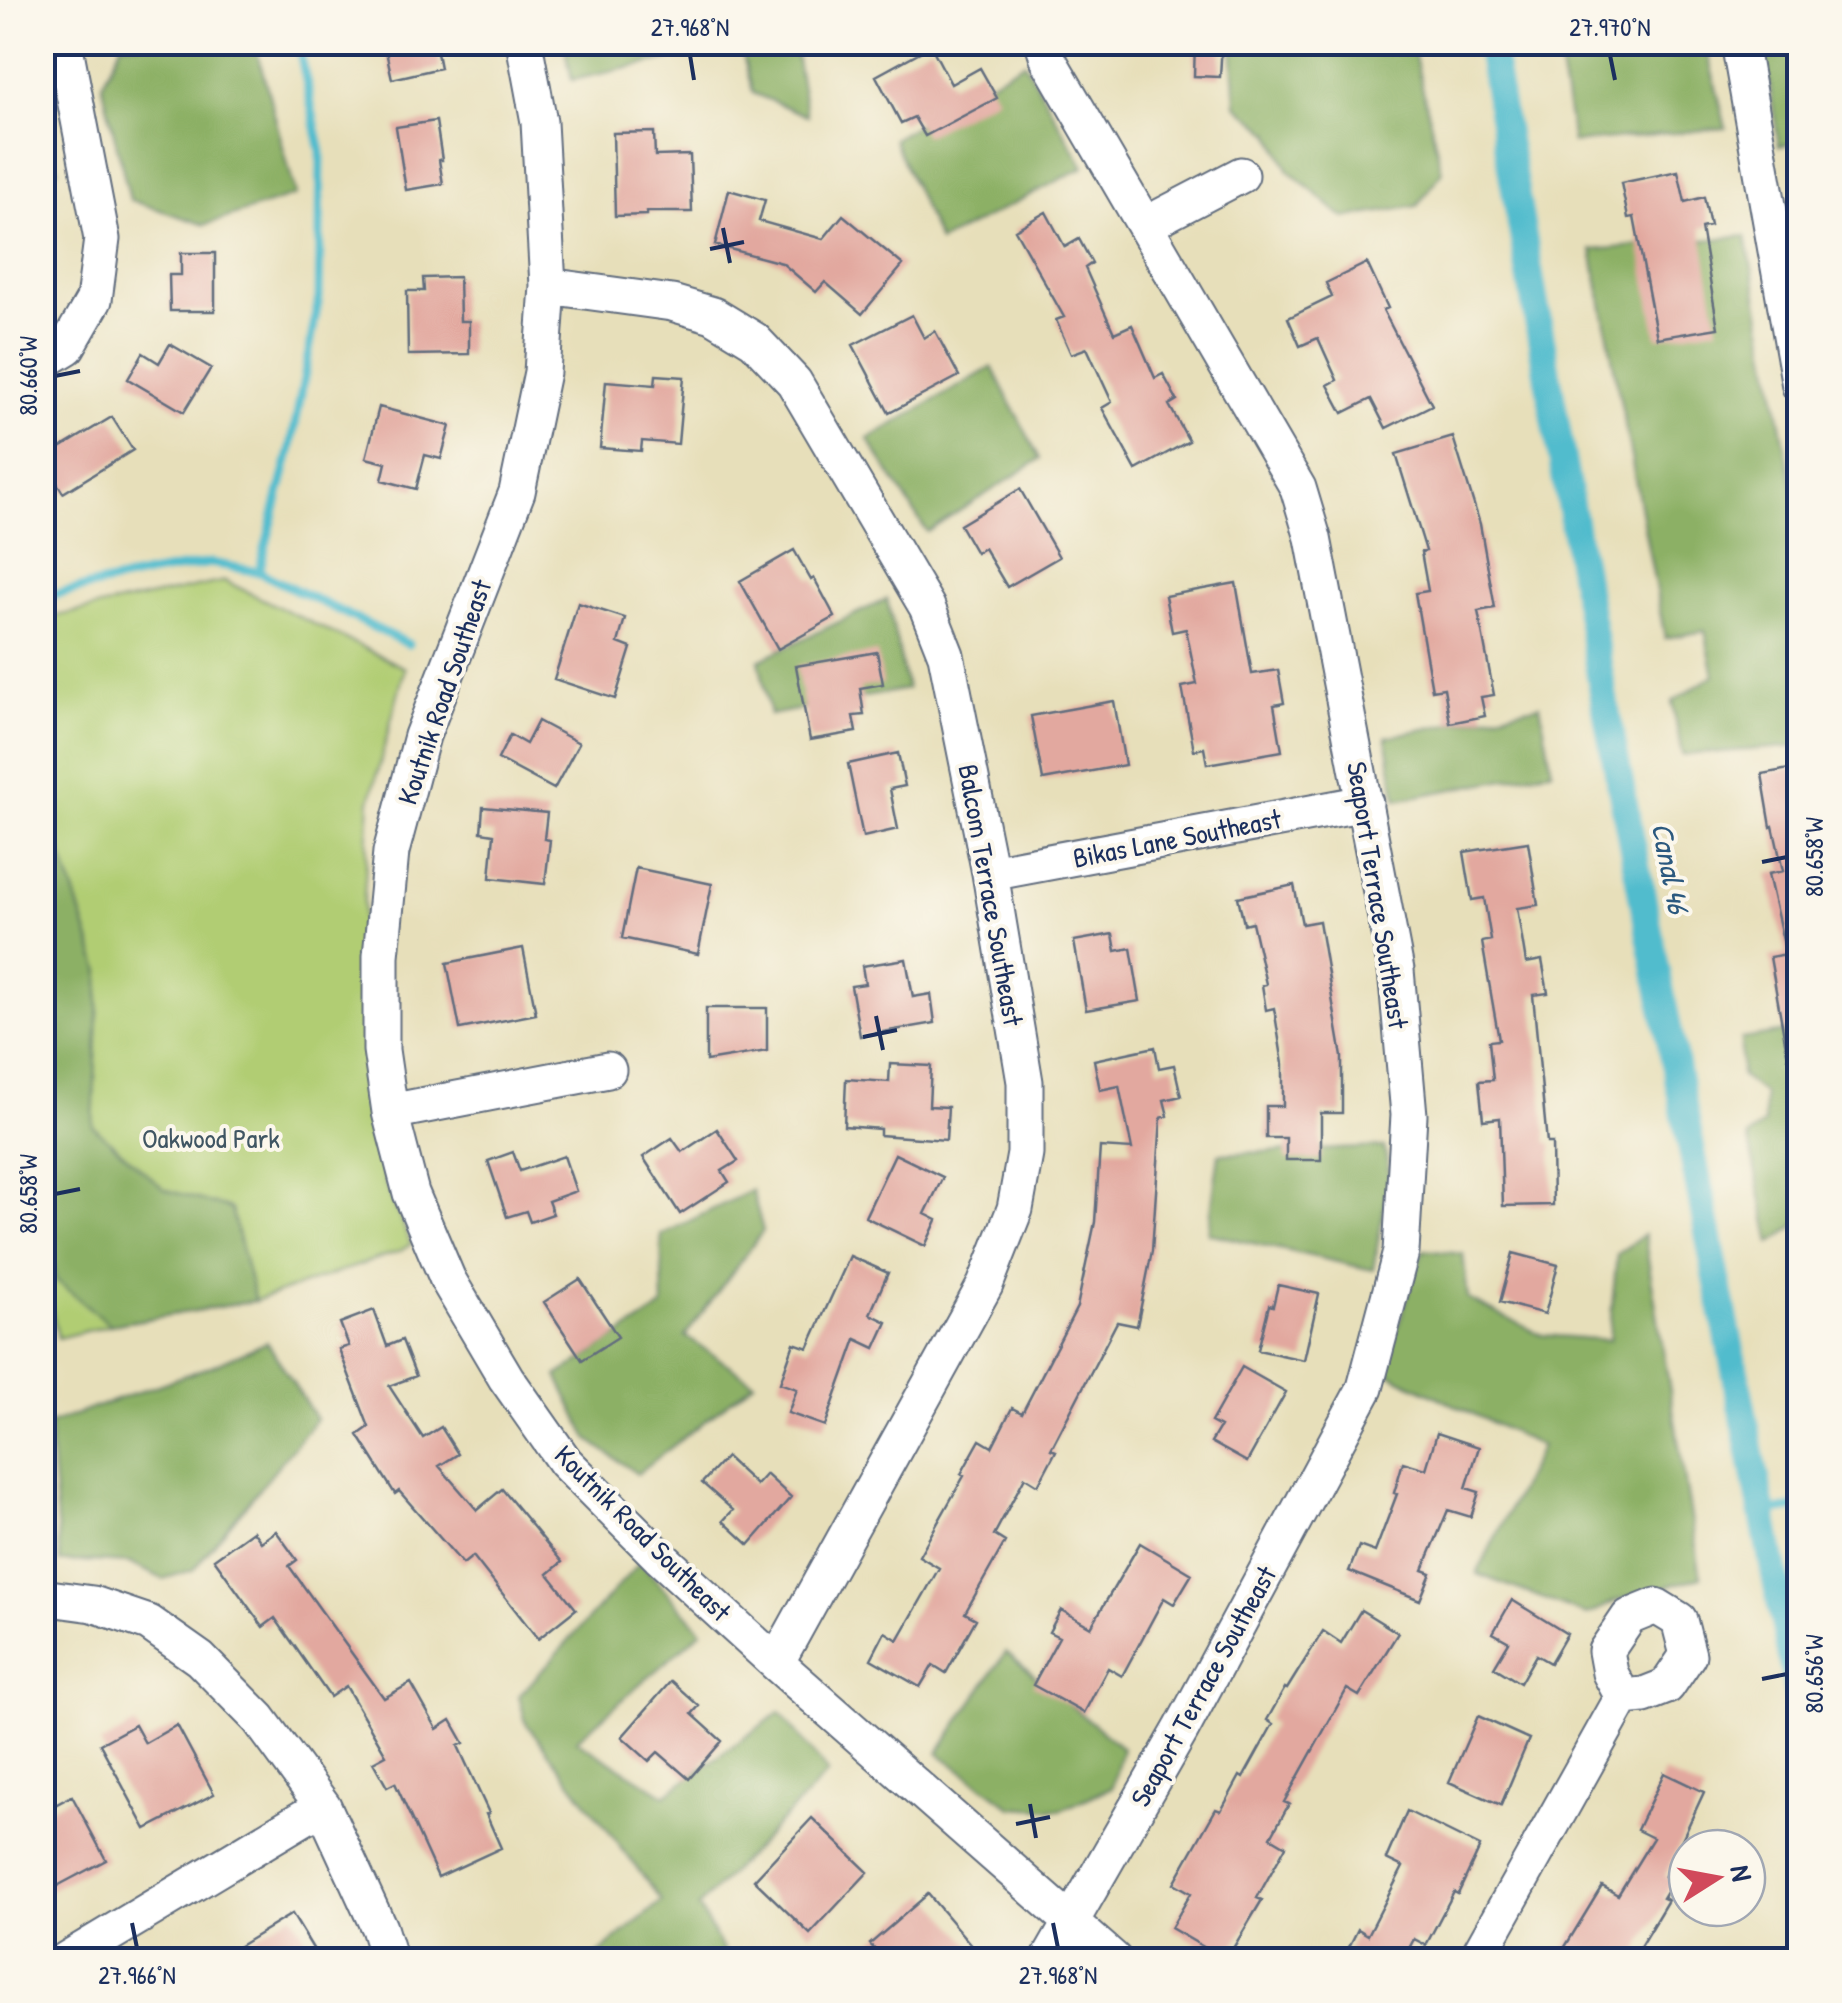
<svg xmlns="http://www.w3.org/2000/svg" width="1842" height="2003" font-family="'Patrick Hand',sans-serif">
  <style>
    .green { fill: #b1cd73; stroke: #667e68; stroke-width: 2.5 }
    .forest { fill: #8cb065; stroke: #547062; stroke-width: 2.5 }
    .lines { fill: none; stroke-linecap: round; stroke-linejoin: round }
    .stream { stroke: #51bccd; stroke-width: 9 }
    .canal { stroke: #51bccd; stroke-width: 28 }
    .building { fill: #e2a89f }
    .minor-casing { stroke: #626d7e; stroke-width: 39 }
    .minor { stroke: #fff; stroke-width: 35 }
    .ticks { fill: none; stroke: #1b2f5e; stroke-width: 4 }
    .labels { text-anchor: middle; stroke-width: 8; stroke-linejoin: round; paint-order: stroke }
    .street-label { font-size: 28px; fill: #1b2f5e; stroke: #fbf7ec }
    .park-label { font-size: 28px; fill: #405663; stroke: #fbf7ec }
    .water-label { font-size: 30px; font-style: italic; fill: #2b597f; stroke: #fbf7ec }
    .neatline { fill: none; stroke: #1b2f5e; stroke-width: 4 }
    .ticks-label { font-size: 25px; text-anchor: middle; fill: #1b2f5e }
  </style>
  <rect width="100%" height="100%" fill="#fbf7ec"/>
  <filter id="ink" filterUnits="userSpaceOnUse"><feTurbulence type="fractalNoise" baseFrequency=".01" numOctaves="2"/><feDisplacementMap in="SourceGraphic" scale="20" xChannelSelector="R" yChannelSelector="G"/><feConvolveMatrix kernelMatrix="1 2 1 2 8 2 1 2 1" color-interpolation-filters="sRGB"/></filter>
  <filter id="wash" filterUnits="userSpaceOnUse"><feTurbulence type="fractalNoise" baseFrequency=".0048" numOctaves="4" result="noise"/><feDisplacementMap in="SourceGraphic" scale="40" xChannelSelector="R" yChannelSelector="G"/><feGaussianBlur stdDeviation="2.25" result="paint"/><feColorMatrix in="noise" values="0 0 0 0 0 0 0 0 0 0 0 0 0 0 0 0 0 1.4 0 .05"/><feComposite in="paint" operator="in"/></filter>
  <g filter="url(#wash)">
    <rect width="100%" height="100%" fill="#e7dfba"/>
    <path class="green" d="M225,581L405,668L370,801L359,977L385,1183L411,1244L400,1251L255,1301L110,1325L58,1338L42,1265V619Z"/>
    <path class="forest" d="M122,43H255L296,195L205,225L130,200L102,84Z
      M564,43H794L807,116L753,93L740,44L572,80Z
      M1232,43H1412L1442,172L1417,206L1344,218L1289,171L1271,133L1236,105Z
      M1556,43H1705L1726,128L1573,143Z
      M1763,43H1799V142L1779,146Z
      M1024,62L1084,167L939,242L893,139Z
      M42,114L58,169L43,173H42Z
      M1746,236L1799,520V746L1682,755L1672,702L1714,675L1705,631L1665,638L1592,250Z
      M992,367L1040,459L927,532L868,439Z
      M887,599L907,689L770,715L759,660Z
      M1540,705L1552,770L1397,800L1386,737Z
      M42,753L50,818L100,971L93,1126L164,1189L231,1209L255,1301L110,1325L56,1280L43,1205Z
      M1799,1030V1223L1771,1243L1748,1137L1764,1124V1094L1741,1076V1039Z
      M1384,1147L1390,1176L1373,1270L1208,1233L1219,1154Z
      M752,1190L763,1231L685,1336L754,1382L637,1474L588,1439L557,1376L663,1307L661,1235Z
      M1644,1235L1701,1577L1618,1600L1587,1615L1477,1574L1541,1446L1383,1371L1423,1250L1463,1254L1468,1299L1542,1335L1609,1340L1617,1254Z
      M267,1342L316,1419L193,1570L163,1579L129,1563L92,1561L60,1562L49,1424L214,1365Z
      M640,1562L702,1631L576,1740L665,1795L780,1712L828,1773L698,1907L729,1960H591L662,1901L526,1723L519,1696Z
      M1006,1652L1122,1748L1112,1787L1061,1810L1012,1807L938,1753Z"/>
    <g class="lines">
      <path class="stream" d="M259,572L290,452L319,298L321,152L298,42
        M42,597L148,574L211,563L259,572L408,644
        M1762,1513L1800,1507"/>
      <path class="canal" d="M1489,42L1608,721L1800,1704"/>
    </g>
    <g id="blocks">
      <path class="building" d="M384,42H435L440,68L392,79Z
        M1195,42H1222L1220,77L1194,76Z
        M931,46L951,84L980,68L997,98L925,136L914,117L901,123L876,76Z
        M436,121L442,160H439L443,184L406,190L396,127Z
        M654,132L655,156L690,155L692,212H647V215L615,216L613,133Z
        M1678,171L1685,202L1704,197L1710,226L1701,228L1718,328L1657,338L1634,217L1628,218L1621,183Z
        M729,190L765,200L759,221L823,239L843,215L903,265L862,314L825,282L816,292L782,263L715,245Z
        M1046,212L1065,247L1079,239L1092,263L1085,268L1114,333L1132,325L1155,378L1163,374L1177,400L1169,405L1189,441L1136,470L1102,408L1112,402L1087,348L1071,354L1056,320L1064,317L1015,230Z
        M181,253H215V311H170L169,275H181Z
        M1367,263L1388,308L1383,310L1432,405L1386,428L1371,399L1343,413L1328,385L1337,380L1318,338L1300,346L1288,318L1332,297L1326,283Z
        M459,277L460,321H469V354L408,355L407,291H424L423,278Z
        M912,315L924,338L935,331L959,376L889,413L853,345Z
        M170,344L211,368L184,412L128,379L143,353L159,363Z
        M656,375L684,377L678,444L642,441L641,451L600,448L606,381L655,385Z
        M379,407L450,426L441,459L425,455L416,489L382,480L386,463L366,458Z
        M112,417L133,450L63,493L42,459Z
        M1453,437L1480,524L1495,608L1478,611L1494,695L1481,697L1485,716L1450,723L1444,688L1432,690L1415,593L1428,591L1421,552L1426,551L1396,454Z
        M1020,489L1059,557L1007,587L984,548L976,553L960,525Z
        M794,550L811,580L814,578L835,617L778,649L740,581Z
        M1236,583L1252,674L1278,670L1284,703L1274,705L1282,751L1207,764L1204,748L1194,750L1182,687L1197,684L1186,629L1172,632L1165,596Z
        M578,603L625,618L618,643L631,648L615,699L554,679Z
        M877,652L883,684L860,688L864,715L853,716L856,732L810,740L796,666Z
        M1114,701L1125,765L1043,780L1031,716Z
        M538,721L579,743L554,789L498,759L510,735L526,744Z
        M898,753L905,786L890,789L898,829L863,837L848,764Z
        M1800,767V1057L1788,1058L1770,957L1786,954L1768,874L1783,871L1773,826L1771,827L1762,774Z
        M483,807L547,813L544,839L550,840L545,884L490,878L494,834L481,832Z
        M1528,842L1538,905L1517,908L1526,963L1542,960L1548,993L1533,995L1547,1143H1552L1553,1205L1503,1206L1500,1118L1483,1120L1479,1081L1493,1080L1489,1041L1499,1040L1482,942L1491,940L1484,898L1472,900L1464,852Z
        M636,868L712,884L698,954L622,938Z
        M1294,885L1302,924L1319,921L1342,1057V1113H1321V1160H1286V1138H1266V1106H1283V1064L1274,1008L1266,1010L1262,985L1266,984L1252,922L1244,924L1238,897Z
        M1113,934L1116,951L1131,948L1140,1001L1086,1010L1074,941Z
        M523,948L536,1014L460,1029L447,963Z
        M906,959L913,997L931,994L935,1023L860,1036L851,986L865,984L862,966Z
        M706,1008H767V1051L706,1061Z
        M1155,1047L1159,1068L1174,1065L1181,1096L1164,1100L1168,1116L1161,1118L1152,1251L1137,1326L1117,1322L1051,1449L1056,1451L1038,1485L1025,1477L994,1535L1005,1542L965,1613L976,1619L946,1673L933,1665L920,1687L871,1659L885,1632L898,1640L939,1568L919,1556L964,1476L961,1474L980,1440L992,1447L1012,1408L1022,1413L1077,1307L1095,1222L1100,1147L1132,1149L1119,1086L1100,1090L1094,1060Z
        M890,1064L931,1066L929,1106L948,1107L946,1140L880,1135V1129L844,1126L846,1079L889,1082Z
        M717,1129L738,1161L722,1171L729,1182L680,1214L643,1157L672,1138L682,1152Z
        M513,1152L520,1171L564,1156L576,1191L548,1201L553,1214L530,1222L526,1211L507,1217L488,1161Z
        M895,1154L943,1177L925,1214L937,1220L925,1246L865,1217Z
        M1513,1253L1558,1265L1545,1314L1500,1302Z
        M850,1256L888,1273L870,1314L887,1322L875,1348L856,1339L825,1426L788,1413L797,1389L780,1383L794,1343L808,1348Z
        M580,1279L618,1337L582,1360L544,1302Z
        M1278,1285L1319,1294L1304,1360L1258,1350L1269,1305L1273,1306Z
        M374,1310L387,1346L402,1340L416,1376L389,1386L423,1438L441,1427L458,1454L439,1466L477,1510L502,1489L562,1562L548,1574L576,1609L538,1639L473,1556L463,1564L399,1491L395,1494L358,1435L369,1427L339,1349L349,1346L340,1323Z
        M1242,1367L1286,1392L1247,1462L1211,1442L1220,1427L1211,1422Z
        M1437,1433L1479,1447L1466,1488L1479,1492L1471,1517L1448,1510L1423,1570L1431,1573L1420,1600L1349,1571L1359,1546L1375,1552L1397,1494L1394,1493L1403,1462L1426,1469Z
        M726,1457L756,1485L766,1474L791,1497L749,1545L723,1521L733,1510L702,1483Z
        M253,1531L261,1542L276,1531L297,1560L289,1566L384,1698L411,1683L437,1729L451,1720L464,1743L458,1746L489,1813L486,1814L501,1848L438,1877L395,1783L387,1787L373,1762L386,1755L346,1686L330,1697L275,1618L263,1627L214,1559Z
        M1140,1543L1192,1574L1174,1604L1164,1598L1122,1676L1108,1668L1084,1713L1033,1685L1059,1637L1049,1632L1061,1610L1091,1627Z
        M1512,1600L1567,1634L1550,1663L1536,1655L1520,1683L1494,1667L1509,1642L1493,1633Z
        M1361,1610L1398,1633L1359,1696L1347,1689L1284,1802L1289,1804L1271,1837L1286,1846L1257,1898L1262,1900L1226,1960L1171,1928L1191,1893L1174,1883L1216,1809L1221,1811L1240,1776L1243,1778L1273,1724L1267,1720L1285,1688L1287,1689L1323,1631L1341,1643Z
        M671,1681L699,1706L692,1714L722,1741L689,1779L658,1752L649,1761L622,1737Z
        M1478,1716L1529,1739L1501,1805L1449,1782Z
        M135,1725L145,1743L177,1725L214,1794L146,1829L100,1744Z
        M1664,1773L1704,1792L1665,1876L1673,1881L1663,1898L1668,1900L1632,1960H1557L1602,1886L1618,1895L1653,1838L1637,1830Z
        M72,1796L106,1860L42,1894V1812Z
        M1407,1811L1480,1847L1458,1894L1454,1892L1426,1945L1414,1939L1403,1960H1366L1347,1951L1358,1929L1368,1935L1403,1867L1386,1859Z
        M812,1818L868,1872L810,1934L754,1880Z
        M928,1894L984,1960H884L870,1944Z
        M292,1914L320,1960H216Z"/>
    </g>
  </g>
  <g filter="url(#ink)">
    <use href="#blocks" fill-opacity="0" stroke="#626d7e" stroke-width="2.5"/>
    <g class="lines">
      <defs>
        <path id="minor" d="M524,42L539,122L548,286L542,372L517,492L422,736L391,852L381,956V1050L390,1112L411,1193L448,1280L506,1378L565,1462L659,1556L776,1663L1114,1960
          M1043,42L1049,61L1298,488L1313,538L1396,970L1409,1115L1401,1252L1365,1388L1181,1730L1049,1960
          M1739,42L1800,386
          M1145,225L1241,175
          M548,286L672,303L713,315L754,340L794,382L927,607L946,655L990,873L1025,1082V1154L1015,1209L985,1285L776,1663
          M42,362L67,347L94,300L102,239L64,42
          M990,873L1365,803
          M390,1112L608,1070
          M42,1597L93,1604L149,1623L200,1659L259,1719L323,1806L379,1928L389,1960
          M1656,1606L1679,1620L1688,1655L1667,1686L1644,1695L1623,1697L1610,1673L1606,1651L1629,1617Z
          M66,1960L323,1806
          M1476,1960L1623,1697"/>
      </defs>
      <use href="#minor" class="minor-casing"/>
      <use href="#minor" class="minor"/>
    </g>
  </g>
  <path class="ticks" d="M690,55L694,80M1610,55L1615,80M723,228L730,263M710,249L744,242M55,376L80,371M1762,862L1787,857M876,1016L883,1050M863,1037L897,1030M55,1194L80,1189M1762,1679L1787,1674M1030,1804L1036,1838M1016,1824L1050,1817M132,1923L137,1948M1053,1923L1058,1948"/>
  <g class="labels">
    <g class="street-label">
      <text transform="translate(444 692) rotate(-71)" y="10">Koutnik Road Southeast</text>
      <text transform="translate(1177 838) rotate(-11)" y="10">Bikas Lane Southeast</text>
      <text transform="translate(991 895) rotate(80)" y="10">Balcom Terrace Southeast</text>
      <text transform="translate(1378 895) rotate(81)" y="10">Seaport Terrace Southeast</text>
      <text transform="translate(643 1533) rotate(45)" y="10">Koutnik Road Southeast</text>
      <text transform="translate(1203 1686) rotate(-61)" y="10">Seaport Terrace Southeast</text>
    </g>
    <g class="park-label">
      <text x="211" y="1148">Oakwood Park</text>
    </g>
    <g class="water-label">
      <text transform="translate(1670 868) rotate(79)" y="10">Canal 46</text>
    </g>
  </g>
  <rect width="1842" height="2003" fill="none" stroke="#fbf7ec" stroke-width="110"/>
  <g transform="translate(1717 1878) rotate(79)"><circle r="48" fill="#fbf7ec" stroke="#a1a7b3" stroke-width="2.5"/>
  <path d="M0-8L18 38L0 25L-18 38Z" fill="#d1495b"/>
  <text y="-15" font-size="28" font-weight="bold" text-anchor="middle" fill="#1b2f5e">N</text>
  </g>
  <rect x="55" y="55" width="1732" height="1893" class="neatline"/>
  <g class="ticks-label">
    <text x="690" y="36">27.968°N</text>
    <text x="1610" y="36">27.970°N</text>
    <text transform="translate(28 376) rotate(-90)" y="9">80.660°W</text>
    <text transform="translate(1814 857) rotate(-90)" y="9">80.658°W</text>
    <text transform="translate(28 1194) rotate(-90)" y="9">80.658°W</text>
    <text transform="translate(1814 1674) rotate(-90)" y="9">80.656°W</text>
    <text x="137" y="1984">27.966°N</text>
    <text x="1058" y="1984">27.968°N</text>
  </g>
</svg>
